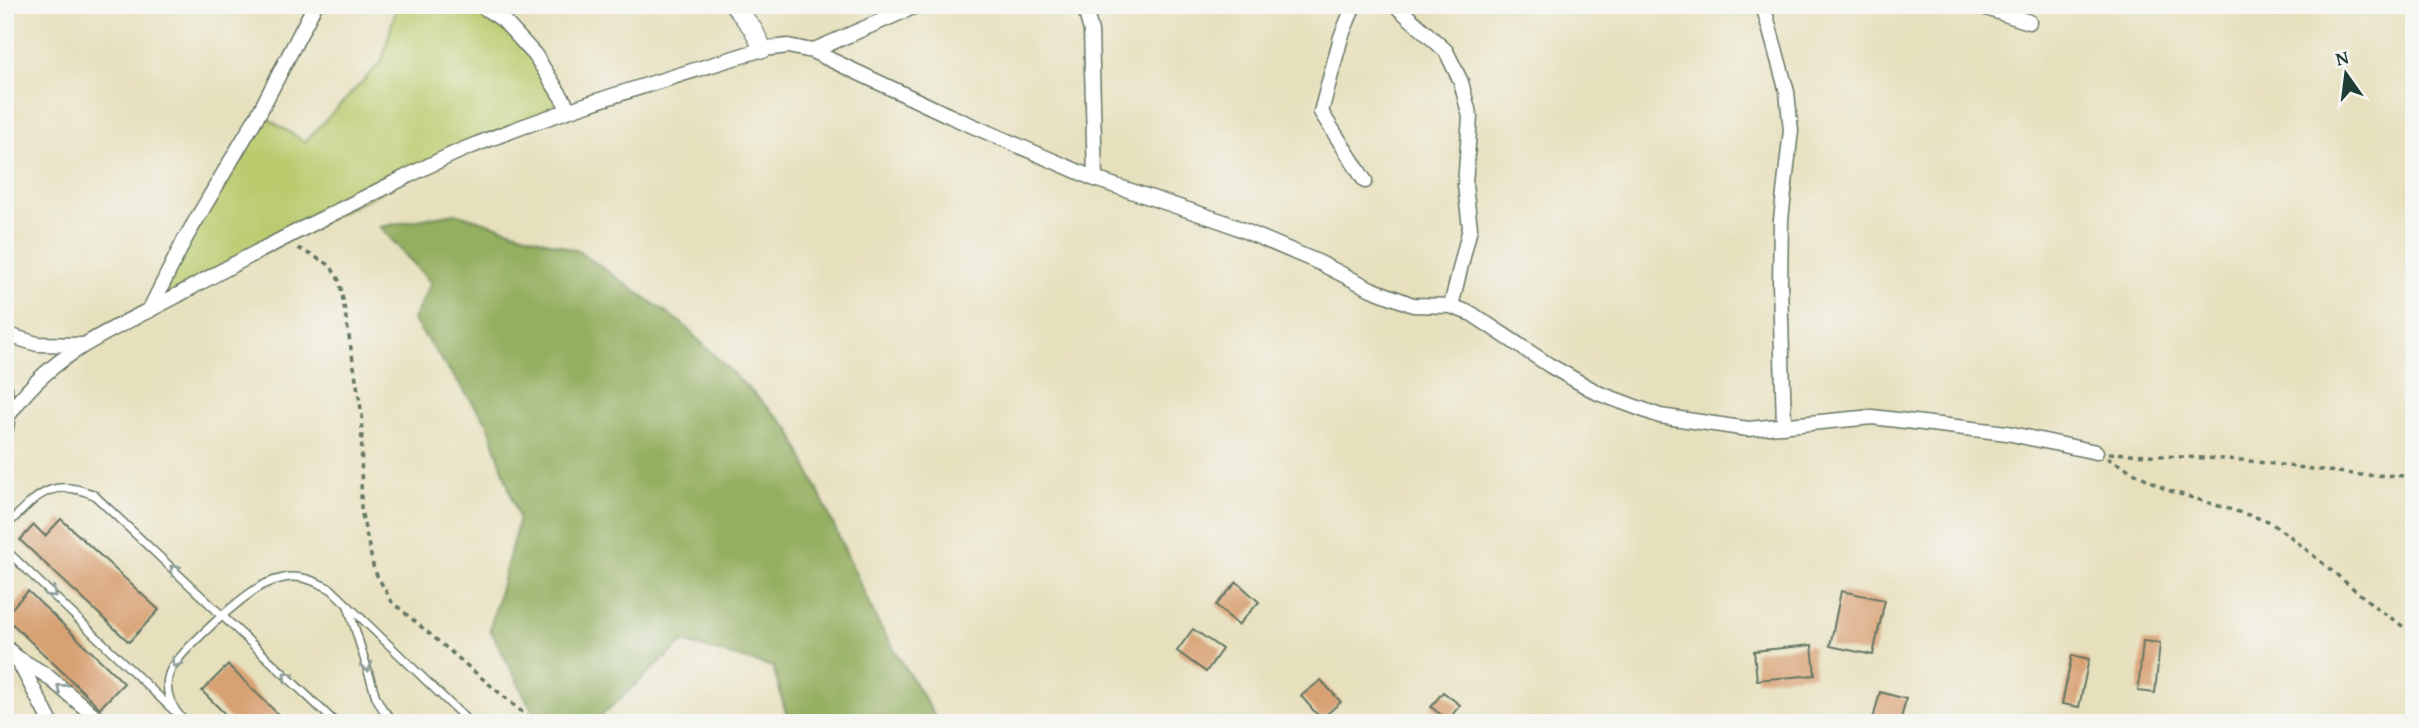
<svg xmlns="http://www.w3.org/2000/svg" width="2419" height="728" font-family="'Gentium Book Plus',serif">
  <style>
    .green { fill: #bbcb6e; stroke: #6d8451; stroke-width: 2 }
    .forest { fill: #94af61; stroke: #5a764a; stroke-width: 2 }
    .building { fill: #d8a173 }
    .lines { fill: none; stroke-linecap: round; stroke-linejoin: round }
    .service-casing { stroke: #657664; stroke-width: 10 }
    .minor-casing { stroke: #657664; stroke-width: 17 }
    .tertiary-casing { stroke: #657664; stroke-width: 20 }
    .path { stroke: #657664; stroke-width: 3.5; stroke-dasharray: 5 5; stroke-linecap: butt }
    .service { stroke: #fff; stroke-width: 7 }
    .minor { stroke: #fff; stroke-width: 14 }
    .tertiary { stroke: #fff; stroke-width: 18 }
    .oneway { stroke: #8f9e9a }
  </style>
  <rect width="100%" height="100%" fill="#f6f6f2"/>
  <filter id="ink" filterUnits="userSpaceOnUse"><feTurbulence type="fractalNoise" baseFrequency=".0143" numOctaves="2"/><feDisplacementMap in="SourceGraphic" scale="14" xChannelSelector="R" yChannelSelector="G"/><feConvolveMatrix kernelMatrix="1 2 1 2 8 2 1 2 1" color-interpolation-filters="sRGB"/></filter>
  <filter id="wash" filterUnits="userSpaceOnUse"><feTurbulence type="fractalNoise" baseFrequency=".00686" numOctaves="4" result="noise"/><feDisplacementMap in="SourceGraphic" scale="28" xChannelSelector="R" yChannelSelector="G"/><feGaussianBlur stdDeviation="1.57" result="paint"/><feColorMatrix in="noise" values="0 0 0 0 0 0 0 0 0 0 0 0 0 0 0 0 0 1.4 0 .05"/><feComposite in="paint" operator="in"/></filter>
  <g filter="url(#wash)">
    <rect width="100%" height="100%" fill="#e7e0bd"/>
    <path class="green" d="M397,5H480L503,20L569,109L464,149L149,311L259,113L305,142L382,61Z"/>
    <path class="forest" d="M455,213L578,251L680,322L790,429L877,621L939,723H789L773,667L683,642L593,723H539L490,629L519,519L488,424L413,320L431,283L380,227Z"/>
    <g id="blocks">
      <path class="building" d="M61,519L159,610L129,642L20,540L34,525L45,536Z
        M1237,582L1259,602L1238,625L1216,605Z
        M28,591L124,683L100,708L5,617V615Z
        M1841,591L1885,600L1873,655L1830,646Z
        M1193,629L1222,649L1206,672L1177,651Z
        M2143,641L2160,643L2155,693L2138,691Z
        M1812,645L1815,675L1757,680L1754,651Z
        M2072,655L2089,659L2079,707L2062,704Z
        M228,665L287,723H234L202,691Z
        M1321,680L1341,702L1321,719L1301,696Z
        M1443,692L1460,705L1448,720L1431,707Z
        M1880,692L1906,699L1900,723H1872Z"/>
    </g>
  </g>
  <g filter="url(#ink)">
    <use href="#blocks" fill-opacity="0" stroke="#657664" stroke-width="2"/>
    <g class="lines">
      <defs>
        <path id="service" d="M5,530L6,526C36,497 50,476 94,495L336,723
          M5,544L8,552L173,710
          M348,606L376,697L383,710L396,723
          M186,723C173,710 163,692 169,674C175,655 244,594 263,585C269,582 278,579 284,578C301,574 316,582 331,589L470,723"/>
        <path id="minor" d="M480,5L503,20L535,55L569,109
          M1084,5L1091,31L1095,179
          M1354,5L1341,37L1321,112L1365,181
          M1395,5L1446,51L1461,82L1470,117L1465,185L1470,228L1451,306
          M1763,5L1787,92L1791,130L1781,220L1780,283L1784,426
          M1977,5L2029,22
          M812,51L918,5
          M149,311L185,239L259,113L315,5
          M5,334L37,344L82,345
          M5,388L8,416L5,433
          M8,416C51,352 113,330 178,295C243,258 309,225 376,192C406,177 436,161 467,148C563,109 664,80 763,49L788,46L812,51L950,116L1095,179L1224,222L1320,263L1371,289L1413,305L1451,306L1472,314L1549,365L1598,393L1660,416L1748,429L1872,417L2007,433L2096,452
          M5,646L16,657L46,675L103,723
          M17,658L51,723"/>
        <path id="tertiary" d="M734,5L753,29L763,49"/>
      </defs>
      <use href="#service" class="service-casing"/>
      <use href="#minor" class="minor-casing"/>
      <use href="#tertiary" class="tertiary-casing"/>
      <path class="path" d="M298,248L330,265L340,282L362,415L361,510L374,570L392,602L535,723
        M2109,453L2241,460L2361,475L2414,476
        M2107,458L2167,490L2268,521L2291,537L2378,609L2414,634"/>
      <use href="#service" class="service"/>
      <use href="#minor" class="minor"/>
      <use href="#tertiary" class="tertiary"/>
    </g>
    <defs><path id="oneway-chevron" d="M-2-3.5L2.5 0L-2 3.5" fill="none" stroke-width="1.6" stroke-linecap="round" stroke-linejoin="round" transform="scale(1.75)"/></defs>
    <g class="oneway">
      <use href="#oneway-chevron" transform="translate(174 569) rotate(-137)"/>
      <use href="#oneway-chevron" transform="translate(52 593) rotate(44)"/>
      <use href="#oneway-chevron" transform="translate(176 663) rotate(124)"/>
      <use href="#oneway-chevron" transform="translate(367 667) rotate(73)"/>
      <use href="#oneway-chevron" transform="translate(287 676) rotate(-136)"/>
      <use href="#oneway-chevron" transform="translate(61 688) rotate(-140)"/>
    </g>
  </g>
  <rect width="2419" height="728" fill="none" stroke="#f6f6f2" stroke-width="28"/>
  <g transform="translate(2346 74) rotate(346)" stroke="#f6f6f2" stroke-width="5" paint-order="stroke">
  <path d="M0-5L12 26L0 18L-12 26Z" fill="#1f3d34"/>
  <text y="-10" font-size="19" font-weight="bold" text-anchor="middle" fill="#1f3d34">N</text>
  </g>
</svg>
